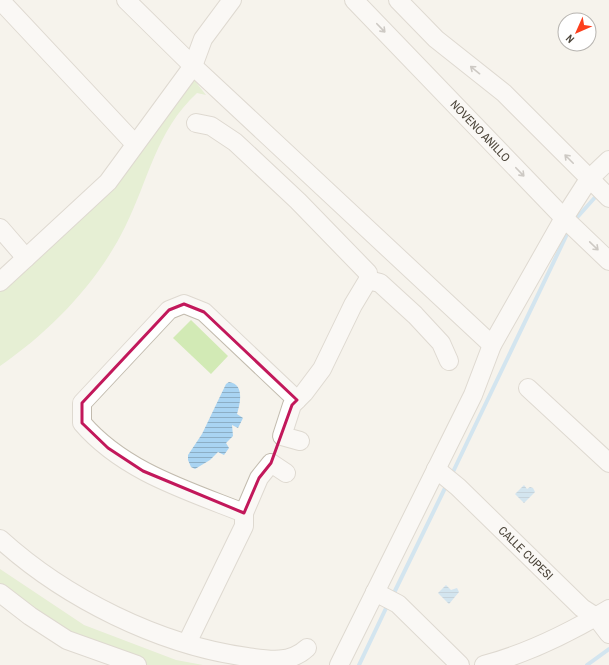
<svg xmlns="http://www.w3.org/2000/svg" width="609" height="665" font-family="'Archivo Narrow',sans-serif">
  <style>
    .green { fill: #d2eab5 }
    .water { fill: url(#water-rules) }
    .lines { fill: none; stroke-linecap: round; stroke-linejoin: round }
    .stream { stroke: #a9d4f2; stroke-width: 4 }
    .minor-casing { stroke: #c2bbae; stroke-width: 20 }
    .minor { stroke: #fff; stroke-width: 18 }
    .oneway { stroke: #9c9892 }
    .marked { fill: none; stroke: #c2185b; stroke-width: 3; stroke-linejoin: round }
    .labels { text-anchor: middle; stroke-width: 4; stroke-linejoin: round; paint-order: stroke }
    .street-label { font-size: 12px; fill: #4b4439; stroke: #fff }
  </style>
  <defs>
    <pattern id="water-rules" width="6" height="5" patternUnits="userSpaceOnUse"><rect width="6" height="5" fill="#a9d4f2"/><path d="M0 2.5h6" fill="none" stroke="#8caec5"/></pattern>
  </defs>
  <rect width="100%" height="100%" fill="#f6f3ec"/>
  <path class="green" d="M188,72L206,95L197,93C156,131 149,179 125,227C98,282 51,331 0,366V280L108,182Z
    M191,320L228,356L211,374L173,338Z
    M0,569L84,625L176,660L203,665H141L68,638L0,591Z"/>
  <path class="water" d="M229,382C245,384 240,404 237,414L243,418L238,428L232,425L233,436L226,443L229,448L224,455L218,452L210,460L195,469L191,467L188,460V455L202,434L226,384Z
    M524,485L527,489L530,487L533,488L535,492L524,503L515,494Z
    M446,585L451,590L457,588L459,592L449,604L438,593Z"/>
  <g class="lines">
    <path class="stream" d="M573,222L598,194
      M451,476L569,230
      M392,597L447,484
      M359,665L388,604
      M587,665L609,649"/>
    <defs>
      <g id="minor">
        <path d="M0,0L135,144"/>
        <path d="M126,0L193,66L492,345"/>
        <path id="s1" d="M354,0L564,218L609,261"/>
        <path d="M398,0L436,39L504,93L609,198"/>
        <path d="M196,123L211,126L235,142L298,201L368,273V280"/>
        <path d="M0,228L26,258"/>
        <path d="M0,282L108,182L193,66L203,39L232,0"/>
        <path d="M528,388L609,463"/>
        <path d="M300,441L282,436L292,405L304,393L322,369L353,305L368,280L380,283L415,315L441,343L449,361"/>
        <path id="s2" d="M436,469L458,487L582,608L596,617L609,634"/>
        <path d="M244,513L259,478L271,463L286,473"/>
        <path d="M0,539C65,598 159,645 247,657C268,660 290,664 307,648"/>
        <path d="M375,592L398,604L460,665"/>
        <path d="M0,593L30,616L67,640L137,665"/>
        <path d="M187,643L244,526V513C186,490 123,471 82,423V403L169,310L184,304L204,312L297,400"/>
        <path d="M339,665L473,395L492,345L564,218L589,179L609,160"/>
        <path d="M484,665C529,653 569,633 609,609"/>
      </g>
    </defs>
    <use href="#minor" class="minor-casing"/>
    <use href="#minor" class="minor"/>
  </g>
  <defs><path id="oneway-shaft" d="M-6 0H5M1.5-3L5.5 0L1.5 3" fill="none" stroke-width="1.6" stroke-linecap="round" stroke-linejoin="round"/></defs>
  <g class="oneway">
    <use href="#oneway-shaft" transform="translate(381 28) rotate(46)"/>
    <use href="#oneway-shaft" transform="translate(475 70) rotate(-141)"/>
    <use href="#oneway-shaft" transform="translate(569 159) rotate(-135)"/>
    <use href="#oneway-shaft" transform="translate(520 172) rotate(46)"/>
    <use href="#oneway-shaft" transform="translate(594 246) rotate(44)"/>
  </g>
  <path d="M0 0H609V665H0ZM184,304L204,312L297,400L292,405L271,463L259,478L244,513L143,471L108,448L82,423V403L169,310Z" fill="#f6f3ec" fill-opacity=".55" fill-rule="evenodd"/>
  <path class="marked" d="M184,304L204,312L297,400L292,405L271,463L259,478L244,513L143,471L108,448L82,423V403L169,310Z"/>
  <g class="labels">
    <g class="street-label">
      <text dy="4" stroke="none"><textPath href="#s1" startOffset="182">NOVENO ANILLO</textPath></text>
      <text dy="4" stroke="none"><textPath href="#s2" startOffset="123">CALLE CUPESI</textPath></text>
    </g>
  </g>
  <g transform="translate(577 32) rotate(225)"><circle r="19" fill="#ffffff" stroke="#b7b4b0"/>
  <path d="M0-3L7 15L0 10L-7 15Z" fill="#fc3f1d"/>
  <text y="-6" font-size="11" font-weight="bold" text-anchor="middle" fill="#4b4439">N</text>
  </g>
</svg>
